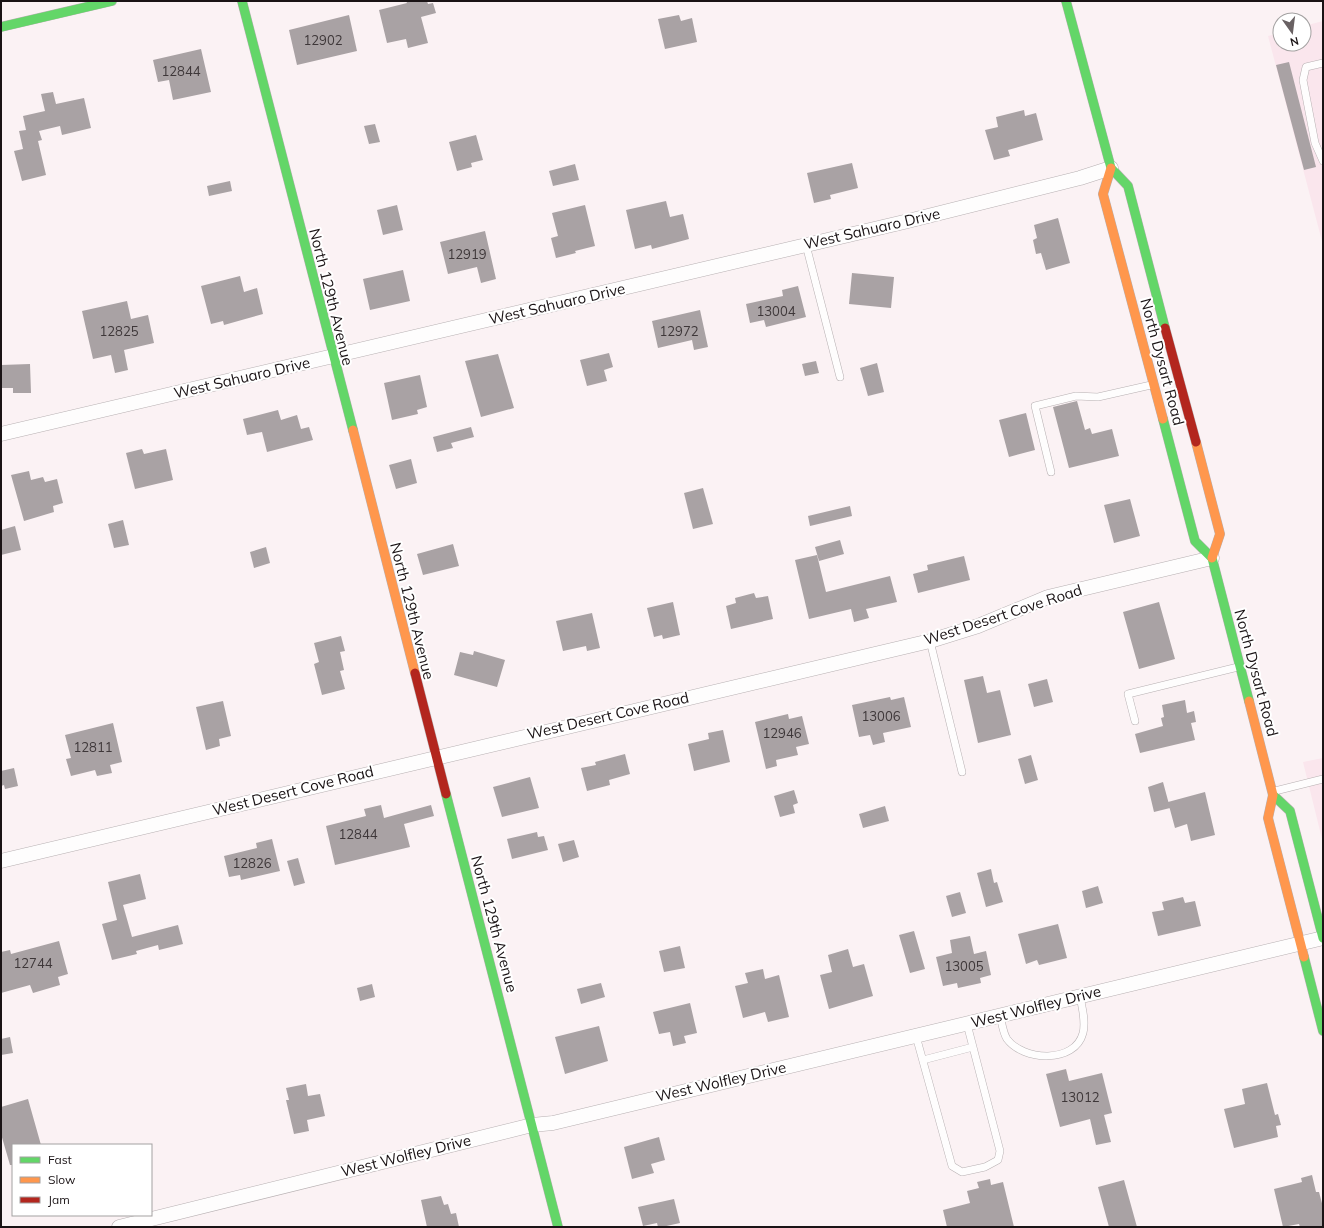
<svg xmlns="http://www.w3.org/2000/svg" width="1324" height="1228" font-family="Mulish,sans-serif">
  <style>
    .built { fill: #fae6ed }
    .building { fill: #a9a2a4 }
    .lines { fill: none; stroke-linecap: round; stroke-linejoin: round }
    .lane-casing { stroke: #b7b0b2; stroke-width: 8 }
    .street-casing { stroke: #b7b0b2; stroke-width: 15 }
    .fast-casing { stroke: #b7b0b2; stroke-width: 10 }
    .slow-casing { stroke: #b7b0b2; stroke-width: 10 }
    .jam-casing { stroke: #b7b0b2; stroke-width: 10 }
    .lane { stroke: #fefdfd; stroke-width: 7 }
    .street { stroke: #fefdfd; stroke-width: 14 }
    .fast { stroke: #63d668; stroke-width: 9 }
    .slow { stroke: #ff974d; stroke-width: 9 }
    .jam { stroke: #b3261e; stroke-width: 9 }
    .labels { text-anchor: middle; stroke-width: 4; stroke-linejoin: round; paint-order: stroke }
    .number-label { font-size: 13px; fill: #3e3739 }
    .street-label { font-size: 15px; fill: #1a1315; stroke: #fff }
  </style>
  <rect width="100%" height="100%" fill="#fbf2f4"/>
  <path class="built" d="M1323,21V245L1268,36L1280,33V44H1304V26Z
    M1323,758V843L1303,762Z"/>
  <path class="building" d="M406,1H427L428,4L433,3L436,13L421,17L428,43L408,48L406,39L387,43L379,10L407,3Z
    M349,15L357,51L297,65L289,30Z
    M679,15L681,21L692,18L697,42L665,49L658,19Z
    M201,49L211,92L173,100L169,80L158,82L153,60Z
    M1289,62L1316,167L1304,170L1276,65Z
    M53,92L56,104L84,98L91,128L62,135L60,126L39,131L42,140L38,141L46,175L22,181L14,151L23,149L19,131L26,130L23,116L45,111L41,94Z
    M1024,110L1025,116L1036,113L1043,140L1008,150L1010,156L994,160L985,130L998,127L996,117Z
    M375,124L380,142L369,144L364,126Z
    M476,135L483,160L471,163L472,167L457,171L449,142Z
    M852,163L858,188L830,195L831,199L814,203L807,173Z
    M575,164L579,180L553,186L549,171Z
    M230,181L232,191L209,196L207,186Z
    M666,201L670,217L683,214L689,239L652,249L651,245L635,249L626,210Z
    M397,205L403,230L383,235L377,210Z
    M585,205L595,246L575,251L576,253L556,258L551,238L558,236L552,213Z
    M1058,218L1070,263L1046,270L1041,253L1036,254L1033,240L1037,238L1034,225Z
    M485,231L496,279L481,283L477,267L448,274L440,242Z
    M403,270L410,301L370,310L363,279Z
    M852,273L894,277L891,308L849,304Z
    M240,276L244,292L257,288L263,314L224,325L223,321L211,324L201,286Z
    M798,286L806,317L766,327L764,320L750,323L746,304L783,296L782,290Z
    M127,301L131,319L148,315L154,343L124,350L128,370L115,373L111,355L93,359L82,311Z
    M700,310L708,347L694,350L692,340L658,348L652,321Z
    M609,353L613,367L604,370L607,381L587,386L580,360Z
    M498,354L514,408L481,417L465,361Z
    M816,361L819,373L805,376L802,364Z
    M877,363L884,392L868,396L860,368Z
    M30,364L31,393H13V388H1V365Z
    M420,375L427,407L417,410L418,414L392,420L384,383Z
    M1077,401L1085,430L1090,428L1092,434L1112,429L1119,456L1069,468L1053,407Z
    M278,410L281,420L297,415L301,429L309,427L313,440L267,452L262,432L247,435L243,419Z
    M1026,413L1035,450L1009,457L999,420Z
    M471,427L474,437L451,443L453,448L437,452L433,437Z
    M142,449L144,454L166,449L173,480L135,489L126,453Z
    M411,459L417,483L396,489L389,465Z
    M29,471L31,480L43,477L45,482L57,479L63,503L53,506L54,512L24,521L11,475Z
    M703,488L713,524L693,529L684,493Z
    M1130,499L1140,536L1114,543L1104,505Z
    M850,506L852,516L810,526L808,516Z
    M123,520L129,545L114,548L108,524Z
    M15,526L21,550L1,555V530Z
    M840,540L844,554L819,561L815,547Z
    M453,544L459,566L423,575L417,554Z
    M266,547L270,563L254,568L250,552Z
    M817,555L826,592L890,576L897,602L866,609L869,618L854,622L851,609L809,619L795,560Z
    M964,556L970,580L918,593L913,574L928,570L927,565Z
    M754,593L756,598L768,596L773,619L731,629L726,606L736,603L735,598Z
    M673,602L680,635L663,639L662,635L654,637L647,608Z
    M1159,602L1175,659L1139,669L1123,612Z
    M592,613L600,648L587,651L586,646L563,651L556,621Z
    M341,636L345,651L340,652L344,670L340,671L345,689L322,695L314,664L319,662L314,643Z
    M474,651L505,660L497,687L454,675L460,652L473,655Z
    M983,676L987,693L1000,690L1011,735L978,743L964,680Z
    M1047,679L1053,702L1034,707L1028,684Z
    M890,697L891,700L904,697L911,727L883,733L885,742L873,745L870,735L859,737L852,705Z
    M1185,700L1187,713L1194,711L1196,722L1191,723L1195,740L1140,753L1135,734L1163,726L1161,718L1164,717L1162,705Z
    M223,701L231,736L219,739L220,746L206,750L196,707Z
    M788,714L789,719L802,716L809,744L796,747L798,755L776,760L777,766L766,769L755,722Z
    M113,723L122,762L110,765L112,773L97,776L95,770L71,776L66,759L71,758L65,735Z
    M723,730L730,762L694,771L688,744L709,739L708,733Z
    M625,754L630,774L609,780L610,785L587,791L581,768L596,765L595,762Z
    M1031,755L1038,780L1025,784L1018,759Z
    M14,768L18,786L5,789L4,785L1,786V771Z
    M530,777L539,808L502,817L493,787Z
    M1163,782L1170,808L1154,812L1148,787Z
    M794,790L798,803L793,805L795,813L780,817L774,796Z
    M1205,792L1215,835L1191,841L1187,824L1175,828L1168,802Z
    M381,805L384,818L431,805L434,816L404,824L410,847L335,865L326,826L366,816L364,809Z
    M885,806L889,821L863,828L859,814Z
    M537,832L538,837L544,836L548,850L512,859L507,839Z
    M272,839L280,871L241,880L240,875L229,877L224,856L257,848L256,843Z
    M574,840L579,857L563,862L558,844Z
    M298,858L305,883L294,886L287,861Z
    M991,869L994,883L997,882L1003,902L986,907L977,873Z
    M140,874L146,899L123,905L132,937L178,925L183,944L159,950L158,945L136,951L137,954L112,960L102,924L117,920L108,882Z
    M1098,886L1103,903L1086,908L1082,891Z
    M960,892L966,913L952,917L946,896Z
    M1183,897L1185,903L1195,901L1201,926L1158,936L1152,912L1164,910L1162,902Z
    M1058,924L1067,958L1039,965L1037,960L1026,964L1018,934Z
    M914,931L925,969L910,973L899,935Z
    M970,936L974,954L986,951L991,975L980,978L981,983L958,988L957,983L943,986L936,957L952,953L950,940Z
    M59,941L68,974L58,977L60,985L33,993L30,985L1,993V952L10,950L11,954Z
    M680,946L685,968L664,972L659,951Z
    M848,949L853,967L864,964L873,996L829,1009L820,975L832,972L828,955Z
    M763,969L765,979L779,975L789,1017L768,1022L765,1012L743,1018L735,986L748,983L745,973Z
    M601,983L605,997L581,1004L577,989Z
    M372,984L375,997L360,1001L357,988Z
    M690,1003L697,1033L684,1036L686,1043L673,1046L670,1032L659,1034L653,1012Z
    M599,1026L608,1061L565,1074L555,1037Z
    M10,1037L13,1053L1,1055V1039Z
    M1066,1069L1069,1081L1102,1073L1112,1113L1104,1115L1111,1142L1096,1145L1090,1119L1060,1127L1046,1074Z
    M1267,1083L1275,1115L1278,1114L1281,1125L1276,1126L1278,1137L1234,1148L1224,1109L1245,1104L1242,1089Z
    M306,1084L308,1096L320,1094L325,1116L307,1120L309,1131L294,1134L286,1100H289L286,1088Z
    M28,1099L41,1145H13V1165H10L1,1134V1107Z
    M659,1137L665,1160L651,1164L654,1173L632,1179L624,1147Z
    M1312,1175L1316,1192H1319L1323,1207V1227H1300L1299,1224L1283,1227L1274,1189L1302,1182L1301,1178Z
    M990,1179L991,1185L1003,1182L1014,1227H947L943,1210L970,1203L967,1191L979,1188L977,1182Z
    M1124,1180L1137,1227H1109L1098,1187Z
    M441,1196L444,1205L448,1204L451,1214L456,1213L459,1227H427L421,1200Z
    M674,1199L680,1223L662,1227H658L657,1223L643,1226L638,1207Z"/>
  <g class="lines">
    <defs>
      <path id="lane" d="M1323,63L1306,67L1303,80L1315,143L1323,161
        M806,245L840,377
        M1051,472L1035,406L1076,396L1098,397L1151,385
        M930,641L962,772
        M1135,721L1128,694L1238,667
        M1275,791L1323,779
        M1000,1016C1002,1023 1003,1033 1007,1039C1023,1061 1075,1064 1083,1033C1086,1021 1082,1008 1080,996
        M916,1036L952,1166L962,1172L985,1167L998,1160L1000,1151L967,1024
        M923,1060L973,1047"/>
      <path id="street" d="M1,434L904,222L1080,178L1111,168
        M1,861L930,641L978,626L1048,597L1212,558
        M119,1227L532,1125L553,1123L1323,938"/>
      <path id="fast" d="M242,1L353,430
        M1066,1L1111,168L1128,186L1165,328
        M1,27L112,1
        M1163,419L1195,541L1212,558L1249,701
        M446,794L558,1227
        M1273,795L1290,811L1323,938
        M1304,957L1323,1031"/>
      <path id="slow" d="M1111,168L1103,194L1163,419
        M353,430L415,673
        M1196,442L1220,534L1212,558
        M1249,701L1273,795L1268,818L1304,957"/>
      <path id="jam" d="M1165,328L1196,442
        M415,673L446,794"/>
    </defs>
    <use href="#lane" class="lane-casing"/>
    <use href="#street" class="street-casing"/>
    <use href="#fast" class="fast-casing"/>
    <use href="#slow" class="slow-casing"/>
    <use href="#jam" class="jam-casing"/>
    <use href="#lane" class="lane"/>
    <use href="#street" class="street"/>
    <use href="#fast" class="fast"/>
    <use href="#slow" class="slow"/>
    <use href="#jam" class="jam"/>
  </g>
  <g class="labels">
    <g class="number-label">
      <text x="323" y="45">12902</text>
      <text x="181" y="76">12844</text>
      <text x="467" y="259">12919</text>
      <text x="776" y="316">13004</text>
      <text x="119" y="336">12825</text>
      <text x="679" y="336">12972</text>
      <text x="881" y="721">13006</text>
      <text x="782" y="738">12946</text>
      <text x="93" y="752">12811</text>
      <text x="358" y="839">12844</text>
      <text x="252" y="868">12826</text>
      <text x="33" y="968">12744</text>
      <text x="964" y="971">13005</text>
      <text x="1080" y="1102">13012</text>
    </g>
    <g class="street-label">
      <text transform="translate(872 229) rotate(-13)" y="5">West Sahuaro Drive</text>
      <text transform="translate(331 297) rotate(76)" y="5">North 129th Avenue</text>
      <text transform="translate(557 304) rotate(-13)" y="5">West Sahuaro Drive</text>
      <text transform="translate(1162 362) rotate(75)" y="5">North Dysart Road</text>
      <text transform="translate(242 378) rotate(-13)" y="5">West Sahuaro Drive</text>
      <text transform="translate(412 611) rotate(76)" y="5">North 129th Avenue</text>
      <text transform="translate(1003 615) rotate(-18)" y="5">West Desert Cove Road</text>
      <text transform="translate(1256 673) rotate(75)" y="5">North Dysart Road</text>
      <text transform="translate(608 716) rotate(-13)" y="5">West Desert Cove Road</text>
      <text transform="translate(293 791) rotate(-14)" y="5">West Desert Cove Road</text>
      <text transform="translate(494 924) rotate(75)" y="5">North 129th Avenue</text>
      <text transform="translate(1036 1007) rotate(-14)" y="5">West Wolfley Drive</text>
      <text transform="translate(721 1082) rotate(-13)" y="5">West Wolfley Drive</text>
      <text transform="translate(406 1156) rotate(-14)" y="5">West Wolfley Drive</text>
    </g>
  </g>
  <rect width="1324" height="1228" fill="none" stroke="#1a1315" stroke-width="4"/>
  <rect x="12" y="1144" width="140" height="72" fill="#ffffff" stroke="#a3a1a1"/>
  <rect x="20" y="1157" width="20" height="6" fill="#63d668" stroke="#a3a1a1"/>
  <text x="48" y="1164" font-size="12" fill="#1a1315">Fast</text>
  <rect x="20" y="1177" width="20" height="6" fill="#ff974d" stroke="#a3a1a1"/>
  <text x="48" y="1184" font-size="12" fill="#1a1315">Slow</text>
  <rect x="20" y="1197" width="20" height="6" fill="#b3261e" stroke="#a3a1a1"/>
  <text x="48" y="1204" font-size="12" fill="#1a1315">Jam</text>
  <g transform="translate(1292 32) rotate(166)"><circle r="19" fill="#ffffff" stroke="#a3a1a1"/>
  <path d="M0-3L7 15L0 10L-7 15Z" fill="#696163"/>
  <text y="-6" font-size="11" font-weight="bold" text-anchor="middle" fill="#1a1315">N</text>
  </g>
</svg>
